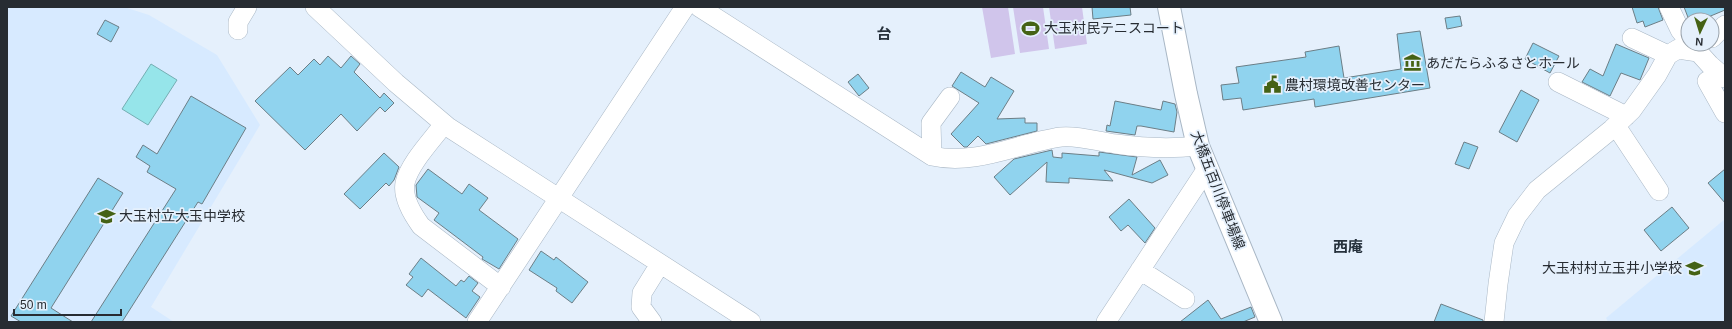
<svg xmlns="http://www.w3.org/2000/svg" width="1732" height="329" font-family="Helvetica,'Noto Sans JP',sans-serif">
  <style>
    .built { fill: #d7eaff }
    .green { fill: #d0c5eb }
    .water { fill: #96e5ea; stroke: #75aeb3 }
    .building { fill: #90d3ee; stroke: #6c7e86 }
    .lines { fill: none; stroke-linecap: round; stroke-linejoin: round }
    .minor-casing { stroke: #a9b7c5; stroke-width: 20 }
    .major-casing { stroke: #a9b7c5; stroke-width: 24 }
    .minor { stroke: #fff; stroke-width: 19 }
    .major { stroke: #fff; stroke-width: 22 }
    .labels { text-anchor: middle; stroke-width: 3.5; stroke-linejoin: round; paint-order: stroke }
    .poi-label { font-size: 14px; fill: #272c32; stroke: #e5f0fc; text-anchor: start }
    .street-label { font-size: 14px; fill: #272c32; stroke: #e5f0fc }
    .neighbourhood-label { font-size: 15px; font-weight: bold; fill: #27323d; stroke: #e5f0fc }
  </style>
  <rect width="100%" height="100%" fill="#e5f0fc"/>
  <path class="built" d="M7,7H124L149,15L217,55L260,125L151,307L174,322H7Z
    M1725,219V322H1608L1606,318Z"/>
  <path class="green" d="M982,7H1008L1015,54L991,58Z
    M1013,7H1043L1049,49L1020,53Z
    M1049,7H1082L1087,44L1055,49Z"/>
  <path class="water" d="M151,64L177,80L148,125L122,109Z"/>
  <path class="building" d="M1092,7H1130L1131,15L1093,19Z
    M1632,7H1658L1663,20L1645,27L1643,21L1637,23Z
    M1684,7H1725V10L1701,20H1689Z
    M1460,16L1462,26L1447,29L1445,18Z
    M105,20L119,27L111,42L97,34Z
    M1420,31L1430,88L1315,107L1314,99L1243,110L1241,98L1223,100L1221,85L1239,83L1236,67L1306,57L1305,52L1339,46L1344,78L1401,69L1397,34Z
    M1533,43L1559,56L1550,73L1525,59Z
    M1616,44L1649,58L1640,80L1621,73L1610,96L1582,82L1590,69L1603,76Z
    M328,56L341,68L351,56L360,64L354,72L380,98L384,93L394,103L385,112L380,107L357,131L341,114L305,150L255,101L290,67L298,75L314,59L320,65Z
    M961,72L985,87L991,77L1014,91L997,119L1025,118V123H1037V131L986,144L978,136L967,147H964L951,134L979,103L952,86Z
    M858,74L869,88L859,96L848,82Z
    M1521,90L1539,100L1517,142L1499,132Z
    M191,96L246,128L202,204L198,202L122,322H91L176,189L147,172L150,166L136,157L143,145L157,154Z
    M1115,101L1161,110L1163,101L1175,104L1177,112L1174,132L1141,126H1137L1135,135L1106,131L1107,125L1110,126Z
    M1464,142L1478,147L1469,169L1455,164Z
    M1052,150L1053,157L1062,158V153L1099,156V152L1137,157L1132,175L1160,160L1168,175L1152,183L1104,170L1113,181L1069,178V183L1046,182L1047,162L1010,195L994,177L1014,159Z
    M384,153L399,167L394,180L389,186L386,183L360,209L344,194Z
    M428,169L462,194L469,184L488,198L479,210L518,239L499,269L482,259L483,257L434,220L439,213L417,197L416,185Z
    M1725,169V203L1708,183Z
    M98,178L123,193L51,308L73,322H21L11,316Z
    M1129,199L1155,228L1145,243L1128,225L1121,231L1109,217Z
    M1672,207L1689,228L1661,251L1644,230Z
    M541,251L554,260L556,257L588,282L572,303L556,291L557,288L529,270Z
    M421,258L456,286L461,280L464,282L469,276L478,283L472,291L480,297L466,318L428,289L422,297L406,285L413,277L409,274Z
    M1208,300L1221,319L1251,307L1255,317L1243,322H1180Z
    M1441,304L1483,320V322H1434Z"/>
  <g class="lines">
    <defs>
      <path id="minor" d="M315,7L396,83L448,127L751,322
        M699,7L932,156C976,166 1018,143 1061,137C1078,135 1099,142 1116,144C1144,148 1170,149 1198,146
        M1669,7L1680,30L1688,40
        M238,30V22L247,7
        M1632,38L1668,55
        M1712,38L1725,25
        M1691,44L1710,65L1725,78
        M1707,81L1725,113
        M1558,82L1626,116
        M444,124C432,140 409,164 405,183C402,198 413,215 421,226L501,287
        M1616,126L1659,191
        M932,156L931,123L950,97
        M1140,270L1185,299
        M477,322L685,7
        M652,322L641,307L642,293L660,264
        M1106,322L1208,167
        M1494,322L1498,284L1504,243L1517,216L1537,190L1612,129L1632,110L1657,75L1668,55L1678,49L1698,52"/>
      <path id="major" d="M1169,7L1186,94L1198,146L1271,322"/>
    </defs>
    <use href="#minor" class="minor-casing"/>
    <use href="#major" class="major-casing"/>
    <use href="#minor" class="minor"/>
    <use href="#major" class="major"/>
  </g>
  <defs>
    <symbol id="stadium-bare" viewBox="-9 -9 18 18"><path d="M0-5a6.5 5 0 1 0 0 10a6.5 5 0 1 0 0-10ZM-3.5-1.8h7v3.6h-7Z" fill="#456215" stroke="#e5f0fc" stroke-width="2.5" paint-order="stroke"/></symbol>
    <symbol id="museum-bare" viewBox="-9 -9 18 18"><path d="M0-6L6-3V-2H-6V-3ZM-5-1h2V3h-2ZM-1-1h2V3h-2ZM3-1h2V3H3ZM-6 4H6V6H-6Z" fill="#456215" stroke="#e5f0fc" stroke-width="2.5" paint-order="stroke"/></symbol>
    <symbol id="civic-bare" viewBox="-9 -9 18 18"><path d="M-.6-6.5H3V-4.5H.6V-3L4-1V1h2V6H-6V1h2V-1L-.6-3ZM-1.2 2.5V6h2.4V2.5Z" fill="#456215" stroke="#e5f0fc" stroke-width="2.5" paint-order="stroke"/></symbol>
    <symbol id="school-bare" viewBox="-9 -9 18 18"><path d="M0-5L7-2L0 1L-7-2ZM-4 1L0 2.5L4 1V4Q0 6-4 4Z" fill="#456215" stroke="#e5f0fc" stroke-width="2.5" paint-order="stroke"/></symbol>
  </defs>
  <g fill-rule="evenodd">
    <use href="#stadium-bare" x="1018" y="16" width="25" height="25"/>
    <use href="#museum-bare" x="1400" y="50" width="25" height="25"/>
    <use href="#civic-bare" x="1260" y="72" width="25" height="25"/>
    <use href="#school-bare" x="94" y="204" width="25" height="25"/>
    <use href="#school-bare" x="1682" y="256" width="25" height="25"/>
  </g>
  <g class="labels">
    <g class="poi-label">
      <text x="1044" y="33">大玉村民テニスコート</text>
      <text x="1426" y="68">あだたらふるさとホール</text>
      <text x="1285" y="90">農村環境改善センター</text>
      <text x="119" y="221">大玉村立大玉中学校</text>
      <text x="1682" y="273" text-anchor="end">大玉村村立玉井小学校</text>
    </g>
    <g class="street-label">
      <text transform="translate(1218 190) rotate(69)" y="5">大橋五百川停車場線</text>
    </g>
    <g class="neighbourhood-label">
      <text x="884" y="39">台</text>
      <text x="1348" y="252">西庵</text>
    </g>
  </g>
  <rect width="1732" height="329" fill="none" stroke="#272c32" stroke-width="16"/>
  <g transform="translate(1700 32) rotate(184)"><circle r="19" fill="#e5f0fc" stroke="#99a2ab"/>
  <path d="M0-3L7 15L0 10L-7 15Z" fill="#456215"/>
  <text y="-6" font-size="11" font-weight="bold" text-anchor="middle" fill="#272c32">N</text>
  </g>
  <path d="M14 309v6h107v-6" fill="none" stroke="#272c32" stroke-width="2"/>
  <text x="20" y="309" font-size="12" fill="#272c32" stroke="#e5f0fc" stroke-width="3" paint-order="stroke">50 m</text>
</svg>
